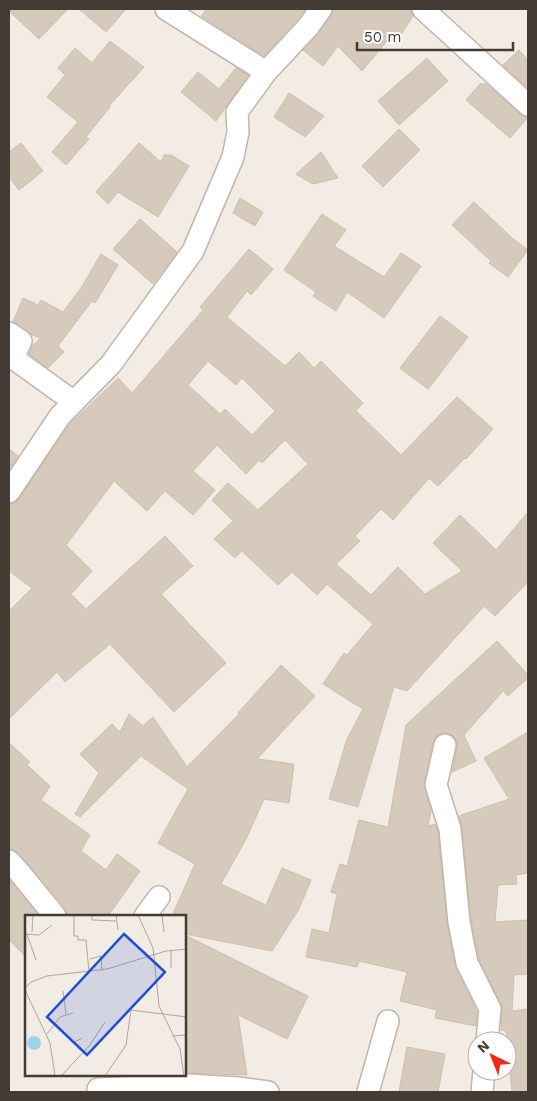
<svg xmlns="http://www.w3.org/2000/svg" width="537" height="1101" font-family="'Work Sans',sans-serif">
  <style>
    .building { fill: #d6cabd; stroke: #cebead; fill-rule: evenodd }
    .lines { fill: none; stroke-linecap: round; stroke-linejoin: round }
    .minor-casing { stroke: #c0b6aa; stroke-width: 24 }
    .minor { stroke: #fff; stroke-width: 21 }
    .inset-road { fill: none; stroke: #aca69e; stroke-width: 1 }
    .view { fill: #1d4ed8; fill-opacity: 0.15; stroke: #1d4ed8; stroke-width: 2.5 }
    .inset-edge { fill: none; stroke: #443c34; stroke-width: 2.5 }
  </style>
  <rect width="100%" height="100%" fill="#f2ece4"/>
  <path class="building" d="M9,9H68L39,39L9,11Z
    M79,9H126L106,32Z
    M207,9H306L298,19L264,56L201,16Z
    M333,9H411L413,16L395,44L388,40L362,71L338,46L323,66L303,50L318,34L331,16Z
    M110,41L144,67L109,106L110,107L86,137L89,139L66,165L52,152L78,122L47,97L65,75L58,68L75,48L92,63Z
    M519,50L528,60V88L503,65Z
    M427,58L448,81L399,125L378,101Z
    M236,68L248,75L216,121L181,92L198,72L219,89Z
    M481,83L483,85L485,83L520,114L528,117L510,138L466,100Z
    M289,93L324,116L305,137L274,117Z
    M399,129L420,150L383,187L362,166Z
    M21,143L43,171L19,190L9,177V152Z
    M139,143L161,162L164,155H171L189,166L158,217L118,192L108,204L96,192Z
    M321,152L338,178L313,184L296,174Z
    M240,198L263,212L255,226L233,213Z
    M474,202L512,238L528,250L508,277L489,263L491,261L452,225Z
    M322,214L346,230L334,246L384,277L401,253L421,266L384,318L347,292L336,311L313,296L316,292L284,270Z
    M140,219L177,252L153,284L113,249Z
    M249,249L273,269L251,295L247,291L227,317L285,366L299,352L314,368L321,361L363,403L356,411L401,455L457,397L493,429L466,459L465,458L438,486L429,478L393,520L381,509L355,536L360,541L336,564L371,595L398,567L425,594L462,571L433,543L460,515L496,550L528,512V582L495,616L484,606L407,691L394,687L358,807L329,799L347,739L363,709L323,684L344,653L347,655L373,624L327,584L317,595L292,572L278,585L242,551L235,558L214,539L233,521L212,500L228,483L258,510L308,464L285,440L262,463L259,460L246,474L217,445L193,471L215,490L193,515L165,491L147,511L114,481L66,545L92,571L71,594L86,609L165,536L193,566L161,594L226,663L174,712L110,644L65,682L57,672L9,719V611L32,588L9,571V504L15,503L19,499L70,424L118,378L132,393L203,310L200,307ZM208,361L236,385L242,378L275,411L252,435L225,409L220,414L188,385Z
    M101,254L118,265L95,303L92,301L58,346L64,352L48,368L29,354L32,346L41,338L32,335L13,322L23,298L38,305L41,300L63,312L81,288Z
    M440,316L468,337L428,389L400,368Z
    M9,449L18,456L9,470Z
    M497,641L528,675V678L508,696L503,691L464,735L476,761L452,772L457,748V741L453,736L447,733H441L436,736L433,742L424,783L431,811L428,826L435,824L438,832L447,923L455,965L477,1011L476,1026L435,1018L437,1010L400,1001L407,972L359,961L357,967L306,957L312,929L329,933L337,894L331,892L340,864L347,866L359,820L388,827L406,725Z
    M281,665L315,696L257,759L294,764L289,803L264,799L246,839L221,884L266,905L282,868L311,880L299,909L272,951L185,934V916H172L195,864L158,843L188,789L141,756L80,817L75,814L99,773L80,754L112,724L120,732L129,714L143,726L153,717L187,767L239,714L238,713Z
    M528,732V873L516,875L517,884L498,885L495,922L528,920V974L514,975L512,1011L528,1009V1092H512L506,1031L501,1030L502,1010L501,1004L479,959L471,920L462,828L459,816L509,799L484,758Z
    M9,743L30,762L27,765L50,786L41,800L90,835L81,851L106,870L117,854L140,871L108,916H67L65,908L28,864L18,852L9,849Z
    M9,879L39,916H26V957L9,940Z
    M185,935L308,996L287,1039L238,1015L247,1075L185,1073Z
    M407,1047L445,1054L438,1092H399Z"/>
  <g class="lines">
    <defs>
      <path id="minor" d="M166,9L266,72
        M423,9L528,105
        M9,333L21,341L13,358L74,402
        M9,492L60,416L111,364L193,251L233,157L238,132L237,112L266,72L308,27L321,9
        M445,745L436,785L450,829L459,922L467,963L490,1009L487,1041
        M9,861L19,872L55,916
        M145,916L159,897
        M98,1089L189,1085L238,1088L268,1092
        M368,1092L388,1021
        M482,1092L484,1071"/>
    </defs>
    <use href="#minor" class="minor-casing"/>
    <use href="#minor" class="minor"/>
  </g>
  <g transform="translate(25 915)">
    <rect width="161" height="161" fill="#f2ece4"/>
    <path d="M2 128a7 7 0 1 1 14 0a7 7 0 1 1-14 0Z" fill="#a0d4ee"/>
    <path class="inset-road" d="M49,0V21H53V25H61L64,57M67,0V5L91,6M91,0L93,15M113,0L128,33L134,91L155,134L159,161M137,0L139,17M7,17L8,0M0,19L14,20L27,10M2,19L11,45M146,36V53M65,44L76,41L77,55M0,73L6,67L22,61L82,54L141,36L162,34M0,75L25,128L30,161M38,76L41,99M30,108L48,128L57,123M22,119L35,102L48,98M147,121L162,120M36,161L65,130L80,107M80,161L101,130L106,95L162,102"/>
    <path class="view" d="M99,19L140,57L62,140L22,102Z"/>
    <rect width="161" height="161" class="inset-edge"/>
  </g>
  <rect width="537" height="1101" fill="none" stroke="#443c34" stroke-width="20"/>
  <g transform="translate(492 1056) rotate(317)"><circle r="24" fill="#ffffff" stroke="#b4b1ae"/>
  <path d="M0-4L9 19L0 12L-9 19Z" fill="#f62716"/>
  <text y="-8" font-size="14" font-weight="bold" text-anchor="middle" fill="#443c34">N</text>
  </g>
  <path d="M357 42v8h156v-8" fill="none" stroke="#443c34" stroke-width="2.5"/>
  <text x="364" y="42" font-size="15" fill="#443c34" stroke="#ffffff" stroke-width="4" paint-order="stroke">50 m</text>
</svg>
